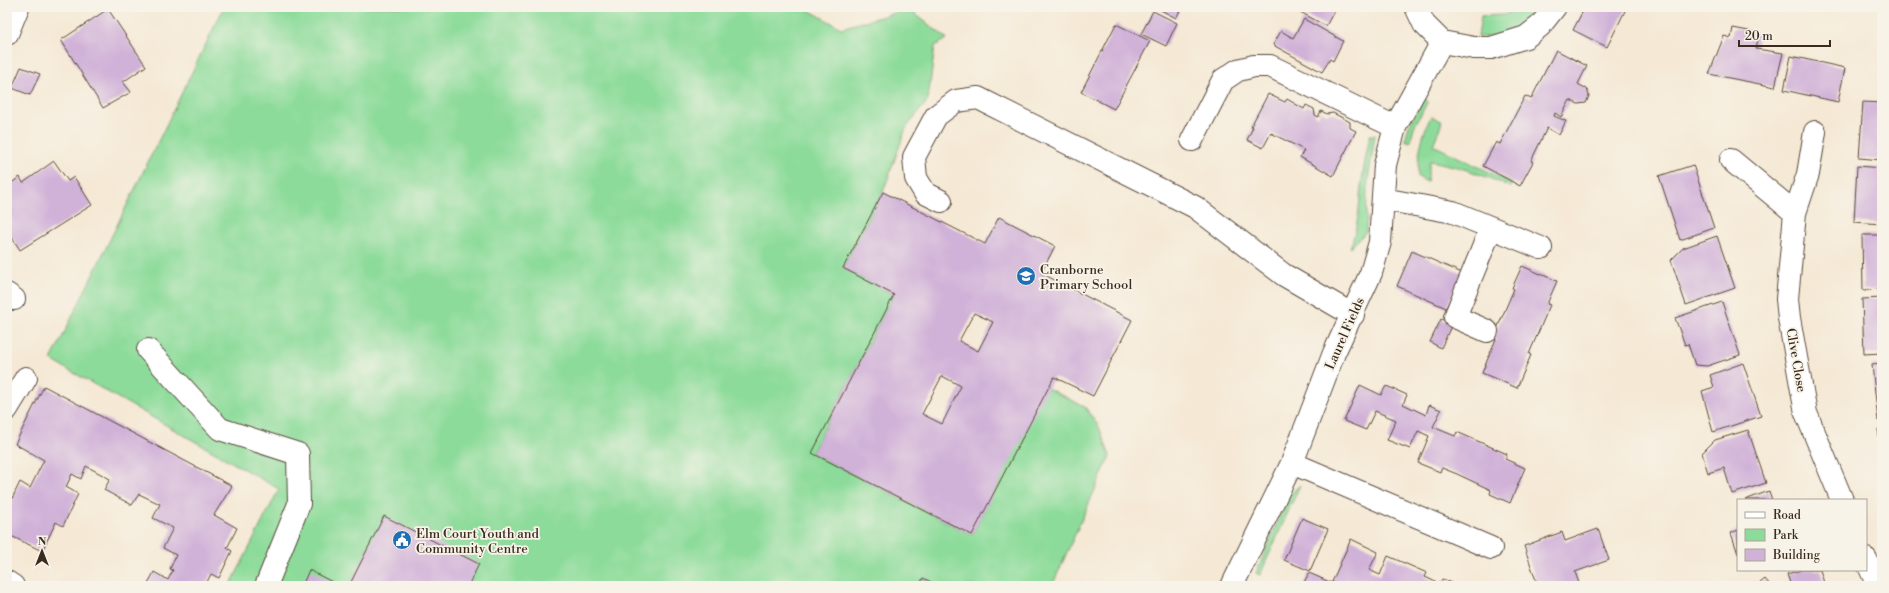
<svg xmlns="http://www.w3.org/2000/svg" width="1889" height="593" font-family="'Libre Bodoni',serif">
  <style>
    .green { fill: #8cdb9a; stroke: #64825c }
    .building { fill: #d0b1d8; fill-rule: evenodd }
    .lines { fill: none; stroke-linecap: round; stroke-linejoin: round }
    .minor-casing { stroke: #574739; stroke-width: 24 }
    .minor { stroke: #fff; stroke-width: 22 }
    .labels { text-anchor: middle; stroke-width: 3.5; stroke-linejoin: round; paint-order: stroke }
    .poi-label { font-size: 13px; fill: #3b2a1e; stroke: #f7f3e8; text-anchor: start }
    .street-label { font-size: 13px; fill: #3b2a1e; stroke: #f7f3e8 }
  </style>
  <rect width="100%" height="100%" fill="#f7f3e8"/>
  <filter id="ink" filterUnits="userSpaceOnUse"><feTurbulence type="fractalNoise" baseFrequency=".025" numOctaves="2"/><feDisplacementMap in="SourceGraphic" scale="8" xChannelSelector="R" yChannelSelector="G"/><feConvolveMatrix kernelMatrix="1 2 1 2 8 2 1 2 1" color-interpolation-filters="sRGB"/></filter>
  <filter id="wash" filterUnits="userSpaceOnUse"><feTurbulence type="fractalNoise" baseFrequency=".012" numOctaves="4" result="noise"/><feDisplacementMap in="SourceGraphic" scale="16" xChannelSelector="R" yChannelSelector="G"/><feGaussianBlur stdDeviation="0.9" result="paint"/><feColorMatrix in="noise" values="0 0 0 0 0 0 0 0 0 0 0 0 0 0 0 0 0 1.4 0 .05"/><feComposite in="paint" operator="in"/></filter>
  <g filter="url(#wash)">
    <rect width="100%" height="100%" fill="#f5e9d5"/>
    <path class="green" d="M224,7H803L841,28L909,9L947,39L935,46L928,100L906,128L883,192L843,268L894,295L812,453L972,535L1047,388L1085,407L1099,427L1110,456L1052,586H939L923,578L919,586H230L279,489L51,360Z
      M1526,7H1542C1530,29 1501,37 1478,37L1481,16L1503,15Z
      M1424,98L1428,101L1414,127L1410,142L1405,140L1409,125Z
      M1431,116L1442,122L1433,145L1512,183L1510,187C1484,175 1459,166 1430,161L1427,182L1418,177C1417,155 1422,135 1431,116Z
      M1370,135H1375L1367,187L1366,232L1350,248C1358,227 1359,209 1361,187C1363,170 1367,152 1370,135Z
      M1300,485L1260,575L1256,573L1289,495Z"/>
    <g id="blocks">
      <path class="building" d="M1155,7H1182L1176,18Z
        M1291,7H1336L1326,26Z
        M1585,7H1627L1607,47L1573,30Z
        M108,9L146,66L123,82L131,92L103,108L61,40Z
        M1153,11L1177,23L1166,46L1141,34Z
        M1304,19L1343,41L1333,61L1330,59L1322,72L1273,45L1281,31L1293,38Z
        M1116,24L1150,41L1114,109L1081,92Z
        M1733,28L1759,33L1756,49L1783,53L1775,87L1709,74L1724,36L1731,38Z
        M1556,50L1587,66L1578,84L1587,89L1589,96L1586,103L1578,104L1570,100L1561,117L1555,113L1554,116L1566,121L1559,135L1547,128L1531,161L1533,162L1520,186L1483,166L1496,142L1500,144L1525,96L1531,99Z
        M1791,56L1845,68L1838,102L1784,90Z
        M21,67L40,74L30,95L12,88Z
        M1268,94L1285,102L1287,99L1304,109L1306,105L1314,109L1315,115L1318,117L1321,111L1327,114L1333,113L1350,122V128L1356,131L1333,176L1300,157L1304,150L1271,133L1263,148L1247,140L1253,127L1251,126Z
        M1863,102L1882,103V160L1859,158Z
        M54,161L68,181L74,177L92,205L20,250L7,230V186L20,177L23,183Z
        M1693,165L1714,228L1680,240L1659,176Z
        M1857,166L1882,168V224L1854,222Z
        M883,192L985,244L999,217L1055,246L1041,273L1132,320L1093,396L1054,377L972,535L812,453L894,295L843,268ZM974,313L993,322L978,351L959,341ZM942,376L961,386L942,424L922,414Z
        M1862,235H1882V289L1863,290Z
        M1717,236L1735,288L1686,305L1671,260L1683,248Z
        M1412,251L1462,273L1446,308L1397,286Z
        M1522,266L1557,281L1547,304L1550,305L1529,354L1531,355L1517,388L1482,373L1496,339L1493,338L1514,289L1512,288Z
        M1882,298V353L1864,354L1862,299Z
        M1722,302L1740,355L1707,366L1695,365L1688,344L1685,345L1675,318Z
        M1441,319L1452,324L1441,348L1430,342Z
        M1743,363L1761,416L1713,432L1702,391L1714,387L1710,375Z
        M1882,364V420L1878,421L1872,365Z
        M1360,385L1381,395L1386,386L1396,390L1407,395L1403,404L1426,415L1429,405L1441,410L1433,427L1455,436L1457,432L1507,454L1505,459L1525,468L1510,503L1490,494L1491,490L1457,474L1442,468L1440,472L1418,463L1429,436L1418,431L1410,449L1387,440L1396,420L1375,411L1366,430L1344,421Z
        M44,386L232,486L214,515L237,528L227,548L232,551L219,578L211,574L206,584L209,586H147L154,572L168,580L173,570L170,569L176,555L163,548L173,528L153,518L160,504L139,494L132,505L104,490L110,479L86,466L81,479L72,474L66,487L78,494L63,526L56,522L42,551L7,534V509L20,482L30,488L44,460L15,444Z
        M1882,428V457H1881L1878,429Z
        M1748,430L1766,483L1732,494L1724,468L1708,473L1702,453L1715,440Z
        M1769,491L1772,500H1745Z
        M384,516L479,564L468,586H349Z
        M1302,518L1328,529L1310,571L1284,560Z
        M1598,529L1609,560L1575,572L1580,586H1538L1524,546L1562,532L1565,541Z
        M1738,530V554L1731,533Z
        M1351,539L1378,552L1369,570L1380,575L1388,556L1427,573L1425,577L1440,584L1442,579L1460,586H1341L1332,582Z
        M309,570L340,586H302Z
        M1801,570H1820L1825,586H1791L1787,574Z
        M1309,573L1332,583L1330,586H1302Z
        M923,578L939,586H919Z
        M1765,579L1771,586H1756Z"/>
    </g>
  </g>
  <g filter="url(#ink)">
    <use href="#blocks" fill-opacity="0" stroke="#574739" stroke-width="1"/>
    <g class="lines">
      <defs>
        <path id="minor" d="M1416,7L1424,24L1442,42L1474,48H1491L1526,37L1540,26L1555,7
          M7,34L18,7
          M1192,140L1223,80L1238,70L1254,66H1270L1395,127
          M1731,160L1795,213L1787,299L1789,318L1806,413L1842,500
          M1383,199L1453,212L1541,248
          M941,201L925,193L916,178L914,157L936,116L956,101L978,98L1195,207L1284,275L1353,315
          M1795,213L1808,174L1815,132
          M7,294L14,299
          M1487,331L1455,317L1491,228
          M148,350L220,429L298,454L299,504L266,586
          M7,409L26,378
          M1292,463L1491,548
          M1866,559L1878,586
          M7,582L13,586
          M1232,586L1292,463L1334,353L1371,273L1380,242L1385,165L1395,127L1442,42"/>
      </defs>
      <use href="#minor" class="minor-casing"/>
      <use href="#minor" class="minor"/>
    </g>
  </g>
  <defs>
    <symbol id="school-disc" viewBox="-11 -11 22 22"><circle r="9.5" fill="#1f6fb2" stroke="#f7f3e8"/><path d="M0-5L7-2L0 1L-7-2ZM-4 1L0 2.5L4 1V4Q0 6-4 4Z" fill="#fff"/></symbol>
    <symbol id="civic-disc" viewBox="-11 -11 22 22"><circle r="9.5" fill="#1f6fb2" stroke="#f7f3e8"/><path d="M-.6-6.5H3V-4.5H.6V-3L4-1V1h2V6H-6V1h2V-1L-.6-3ZM-1.2 2.5V6h2.4V2.5Z" fill="#fff"/></symbol>
  </defs>
  <g fill-rule="evenodd">
    <use href="#school-disc" x="1015" y="265" width="22" height="22"/>
    <use href="#civic-disc" x="391" y="529" width="22" height="22"/>
  </g>
  <g class="labels">
    <g class="poi-label">
      <text x="1040" y="274">Cranborne<tspan x="1040" dy="15">Primary School</tspan></text>
      <text x="416" y="538">Elm Court Youth and<tspan x="416" dy="15">Community Centre</tspan></text>
    </g>
    <g class="street-label">
      <text transform="translate(1344 333) rotate(-66)" y="5">Laurel Fields</text>
      <text transform="translate(1797 360) rotate(80)" y="5">Clive Close</text>
    </g>
  </g>
  <rect width="1889" height="593" fill="none" stroke="#f7f3e8" stroke-width="24"/>
  <rect x="1737" y="499" width="130" height="72" fill="#f7f3e8" stroke="#aca397"/>
  <rect x="1745" y="512" width="20" height="6" fill="#ffffff" stroke="#aca397"/>
  <text x="1773" y="519" font-size="12" fill="#3b2a1e">Road</text>
  <rect x="1745" y="529" width="20" height="12" fill="#8cdb9a" stroke="#aca397"/>
  <text x="1773" y="539" font-size="12" fill="#3b2a1e">Park</text>
  <rect x="1745" y="549" width="20" height="12" fill="#d0b1d8" stroke="#aca397"/>
  <text x="1773" y="559" font-size="12" fill="#3b2a1e">Building</text>
  <g transform="translate(42 551)" stroke="#f7f3e8" stroke-width="3" paint-order="stroke">
  <path d="M0-3L7 15L0 10L-7 15Z" fill="#3b2a1e"/>
  <text y="-6" font-size="11" font-weight="bold" text-anchor="middle" fill="#3b2a1e">N</text>
  </g>
  <path d="M1739 40v6h91v-6" fill="none" stroke="#3b2a1e" stroke-width="2"/>
  <text x="1745" y="40" font-size="12" fill="#3b2a1e" stroke="#f7f3e8" stroke-width="3" paint-order="stroke">20 m</text>
</svg>
